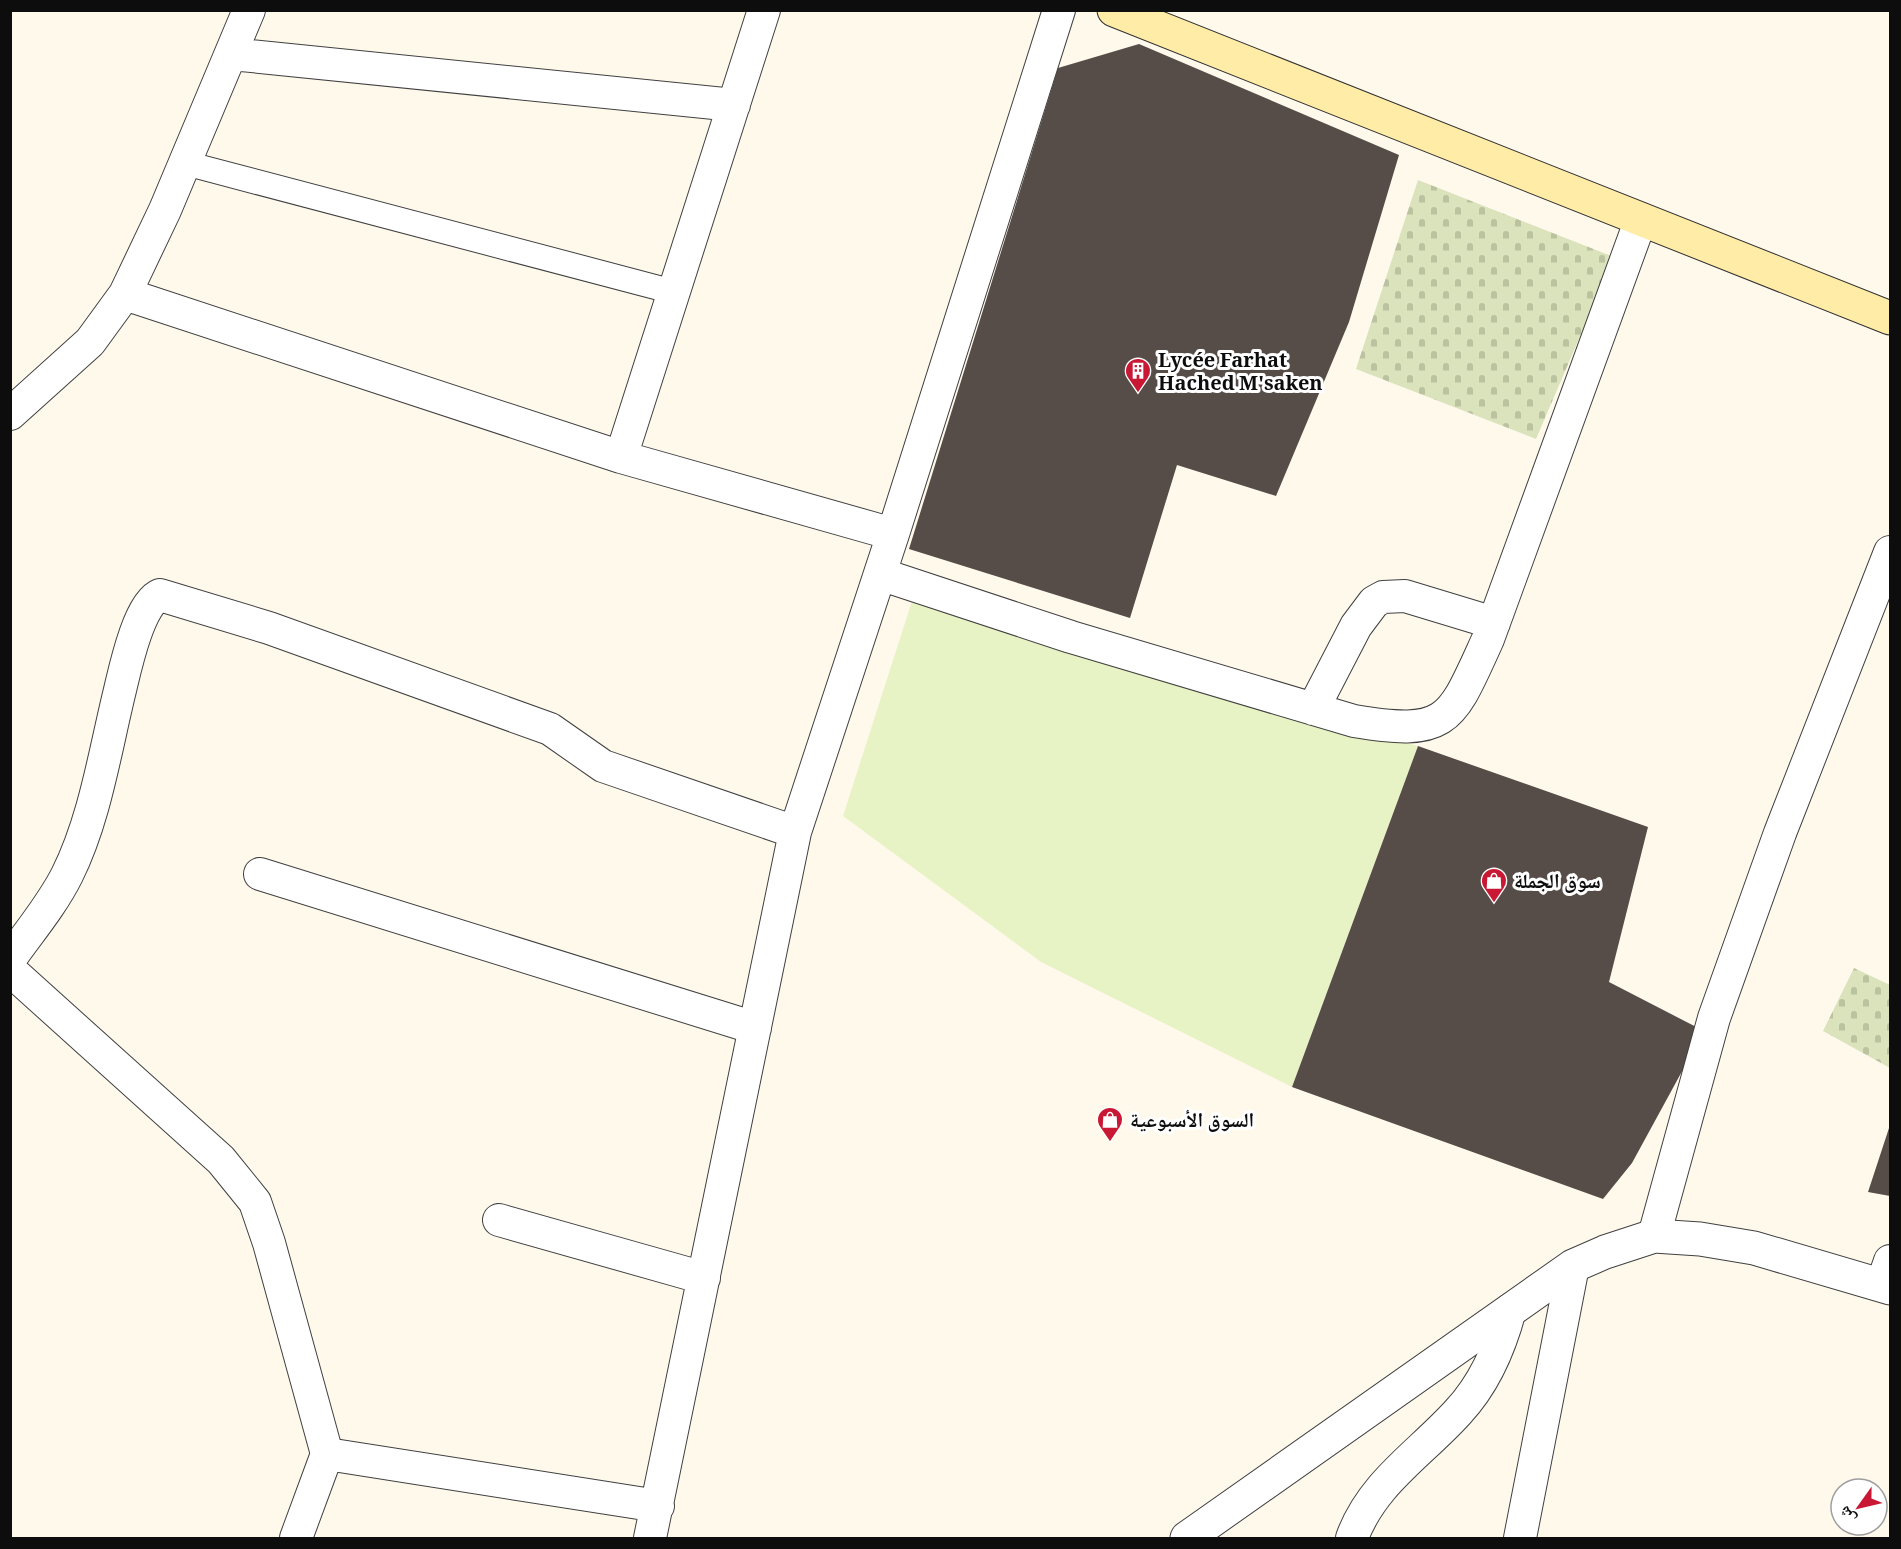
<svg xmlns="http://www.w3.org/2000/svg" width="1901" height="1549" font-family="Georgia,'Noto Naskh Arabic',serif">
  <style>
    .cemetery { fill: url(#cemetery-stones) }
    .pitch { fill: #e8f3c5 }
    .building { fill: #564c48 }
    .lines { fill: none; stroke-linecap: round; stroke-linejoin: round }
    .pedestrian-casing { stroke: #404040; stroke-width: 26 }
    .minor-casing { stroke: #404040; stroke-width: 34 }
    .tertiary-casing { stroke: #404040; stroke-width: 35 }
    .secondary-casing { stroke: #2f2f2f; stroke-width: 35 }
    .pedestrian { stroke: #fff; stroke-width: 24 }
    .minor { stroke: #fff; stroke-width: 32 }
    .tertiary { stroke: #fff; stroke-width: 33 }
    .secondary { stroke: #ffeca7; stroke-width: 33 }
    .labels { text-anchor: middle; stroke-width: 6; stroke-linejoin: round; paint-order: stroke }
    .poi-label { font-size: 20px; font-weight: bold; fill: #0d0d0d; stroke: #fff; text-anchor: start }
  </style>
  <defs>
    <pattern id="cemetery-stones" width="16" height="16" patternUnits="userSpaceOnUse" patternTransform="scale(1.5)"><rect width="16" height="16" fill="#dae3bb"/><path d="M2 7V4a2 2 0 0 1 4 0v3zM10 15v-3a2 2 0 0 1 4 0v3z" fill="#bac2a0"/></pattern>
  </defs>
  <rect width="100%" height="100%" fill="#fff9ec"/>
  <path class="cemetery" d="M1418,180L1614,257L1536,439L1356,369Z
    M1854,968L1890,985V1068L1823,1031Z"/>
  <path class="pitch" d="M913,598L1418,746L1292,1087L1041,962L843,816Z"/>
  <path class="building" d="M1139,44L1399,155L1349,322L1276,496L1177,465L1130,618L909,549L1058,68Z
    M1418,746L1648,827L1609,982L1704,1031L1632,1163L1603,1199L1292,1087Z
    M1890,1125V1196L1868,1192Z"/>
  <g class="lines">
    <defs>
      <path id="pedestrian" d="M185,163L674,292"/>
      <path id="minor" d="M231,54L734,105
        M125,294L621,457L893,534
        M10,414L90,342L125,294L165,210L249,10
        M621,457L764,10
        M880,574L1071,637L1354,721C1449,737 1451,720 1488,639L1641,219
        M1313,709L1356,626L1374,602L1383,597L1405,596L1494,623
        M260,874L755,1028
        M10,959C29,932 52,905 67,875C95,819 105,751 120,690C125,669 139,603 160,595L269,628L550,729L603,766L795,832
        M10,970L221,1160L255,1202L269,1243L327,1454L296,1538
        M499,1220L704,1278
        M1654,1236L1714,1018L1780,833L1890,552
        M1882,1284L1890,1261
        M327,1454L658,1506
        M650,1538L795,832L893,534L1059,10
        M1352,1538C1372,1483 1420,1454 1458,1412C1485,1383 1500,1348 1510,1310
        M1520,1538L1573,1266"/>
      <path id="tertiary" d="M1187,1538L1573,1266L1605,1252L1654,1236L1700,1239L1754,1248L1890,1288"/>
      <path id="secondary" d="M1114,10L1890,318"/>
    </defs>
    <use href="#pedestrian" class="pedestrian-casing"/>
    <use href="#minor" class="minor-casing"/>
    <use href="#tertiary" class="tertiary-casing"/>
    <use href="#secondary" class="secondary-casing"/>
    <use href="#pedestrian" class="pedestrian"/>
    <use href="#minor" class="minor"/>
    <use href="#tertiary" class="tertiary"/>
    <use href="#secondary" class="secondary"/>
  </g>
  <defs>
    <symbol id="building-pin" viewBox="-11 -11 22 30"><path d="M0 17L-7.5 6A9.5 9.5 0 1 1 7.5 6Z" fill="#c91834" stroke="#fff"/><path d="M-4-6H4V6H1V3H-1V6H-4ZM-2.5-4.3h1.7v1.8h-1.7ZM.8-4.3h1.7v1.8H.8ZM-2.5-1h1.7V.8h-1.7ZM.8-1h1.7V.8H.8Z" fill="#fff"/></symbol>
    <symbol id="shop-pin" viewBox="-11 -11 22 30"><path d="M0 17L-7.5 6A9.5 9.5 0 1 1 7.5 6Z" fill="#c91834" stroke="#fff"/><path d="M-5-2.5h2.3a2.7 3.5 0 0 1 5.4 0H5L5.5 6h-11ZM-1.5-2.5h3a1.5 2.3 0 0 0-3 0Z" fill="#fff"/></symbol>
  </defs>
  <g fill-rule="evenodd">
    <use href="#building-pin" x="1123" y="356" width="30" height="40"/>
    <use href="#shop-pin" x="1479" y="866" width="30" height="40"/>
    <use href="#shop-pin" x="1095" y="1105" width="30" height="40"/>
  </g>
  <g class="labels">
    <g class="poi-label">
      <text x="1158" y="367">Lycée Farhat<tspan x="1158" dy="23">Hached M'saken</tspan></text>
      <text x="1514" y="888">سوق الجملة</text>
      <text x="1130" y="1127">السوق اﻷسبوعية</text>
    </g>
  </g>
  <rect width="1901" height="1549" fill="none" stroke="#0d0d0d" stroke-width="24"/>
  <g transform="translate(1859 1507) rotate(236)"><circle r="28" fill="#ffffff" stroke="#9e9e9e" stroke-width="1.5"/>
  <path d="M0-4.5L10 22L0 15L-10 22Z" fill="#c91834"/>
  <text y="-9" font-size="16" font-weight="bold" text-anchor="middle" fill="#0d0d0d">ش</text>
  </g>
</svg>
